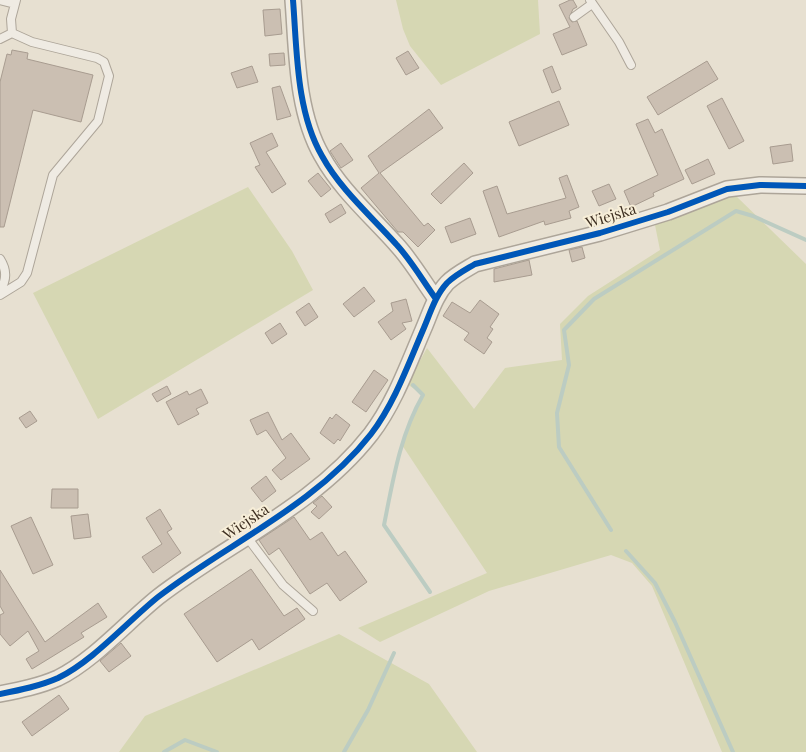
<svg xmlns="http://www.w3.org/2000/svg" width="806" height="752" font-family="'Playfair Display',serif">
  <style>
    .green { fill: #d6d7b3 }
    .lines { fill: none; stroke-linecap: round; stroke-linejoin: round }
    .stream { stroke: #bcccc2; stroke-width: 4 }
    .building { fill: #cbbfb2; stroke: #a89c90 }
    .lane-casing { stroke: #ada599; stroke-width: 10 }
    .street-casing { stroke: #ada599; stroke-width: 18 }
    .lane { stroke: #efebe3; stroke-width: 8 }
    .street { stroke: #efebe3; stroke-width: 15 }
    .cycleway-casing { stroke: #f7eed8; stroke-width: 9 }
    .cycleway { stroke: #0057b8; stroke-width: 6 }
    .labels { text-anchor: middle; stroke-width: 4; stroke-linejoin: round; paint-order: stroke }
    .street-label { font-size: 15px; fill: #3d2e20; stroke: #f7eed8 }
  </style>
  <rect width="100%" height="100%" fill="#e7e0d1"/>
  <path class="green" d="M396,0H538L540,34L441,85L410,46L403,29Z
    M248,187L292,251L313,290L98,419L33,293Z
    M735,195L806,264V752H722L652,586L632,563L611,555L489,591L380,642L358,628L487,573L402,445L411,417L423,395L407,384L427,348L474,409L505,368L562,360L560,324L588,296L660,250L655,225L714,199Z
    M339,634L429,684L477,752H119L145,716Z"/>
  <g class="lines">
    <path class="stream" d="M413,385L423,395C400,435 393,480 384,525L430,592
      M611,530L559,447L557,413L569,365L564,330L594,299L736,211L753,216L806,240
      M626,551L655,583L675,622L733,752
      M164,752L185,740L217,752
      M344,752L368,710L394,653"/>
  </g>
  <path class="building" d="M570,0H573L577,7L573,9L569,18L572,22L577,21L587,45L562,55L553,34L570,27L559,5Z
    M280,9L282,34L265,36L263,10Z
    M12,50L28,53L27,59L93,75L81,122L33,110L4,227H0V82L7,54L11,55Z
    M408,51L419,68L406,75L396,58Z
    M284,53L285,65L270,66L269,54Z
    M707,61L718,79L658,115L647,97Z
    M252,66L258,82L237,88L231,73Z
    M552,66L561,89L552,93L543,70Z
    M280,86L291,116L277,120L272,88Z
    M722,98L744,141L729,149L707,106Z
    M559,101L569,125L519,146L509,122Z
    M429,109L443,128L380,173L424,226L428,223L435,230L418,247L403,232H398L361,188L379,173L368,156Z
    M648,119L655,133L662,129L684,179L653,193L654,196L631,207L624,191L658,175L636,124Z
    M272,133L278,146L266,152L286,184L272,193L255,167L260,165L250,143Z
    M341,143L353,160L341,168L330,151Z
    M791,144L793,161L773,164L770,147Z
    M708,159L715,174L692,184L685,170Z
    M464,163L473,173L441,204L431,194Z
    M318,173L331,189L321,197L308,181Z
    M567,175L579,207L569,211L571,218L545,225L544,221L499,237L483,191L497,186L507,214L566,198L559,178Z
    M609,184L616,199L599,206L592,191Z
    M341,204L346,213L330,223L325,214Z
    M470,218L476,234L451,243L445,227Z
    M582,247L585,258L572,262L569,250Z
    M529,260L532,275L494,282V269Z
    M364,287L375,301L354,317L343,304Z
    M406,299L412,321L402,323L406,329L391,340L378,322L393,311L391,303Z
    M480,300L499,314L490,327L493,329L487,338L492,342L484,354L464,340L469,333L443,316L452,302L470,313Z
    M309,303L318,317L305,326L296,312Z
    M280,323L287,334L272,344L265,333Z
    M374,370L388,380L366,412L352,402Z
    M167,386L171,394L157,402L152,394Z
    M201,389L208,403L196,409L199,414L178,425L166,402L187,391L189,395Z
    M30,411L37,421L26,428L19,418Z
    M268,412L282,440L291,433L310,459L281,480L272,470L286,458L266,430L257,435L250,420Z
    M336,414L350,425L340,441L338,439L334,444L320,433L330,417L332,419Z
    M266,476L276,491L262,502L251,488Z
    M52,489H78V508H51Z
    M322,496L332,507L319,519L311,512L317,506L313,503Z
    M160,509L172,529L167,532L181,553L153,573L142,557L162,544L146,518Z
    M88,514L91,537L74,539L71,516Z
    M31,517L53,565L33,574L11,526Z
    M294,517L310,540L322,532L338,556L345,551L367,582L340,601L327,583L310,594L279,548L269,555L259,540Z
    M251,569L284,616L297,608L305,619L259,650L252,639L217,662L184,614Z
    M0,570L45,642L98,603L107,617L81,633L84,637L32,669L26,659L39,651L28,631L10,646L0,634V615L4,613L0,606Z
    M121,643L131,656L109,672L100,661Z
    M59,695L69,709L32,736L22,722Z"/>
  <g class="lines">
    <defs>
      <path id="lane" d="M0,0L15,4
        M590,0L619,42L631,65
        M574,17L592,4
        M0,39L12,33
        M0,259C7,270 7,280 0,290
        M0,295L21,282L27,273L53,175L98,121L109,76L104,62L97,58L32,42L12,33L11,19L16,0
        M247,537L283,585L313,611"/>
      <path id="street" d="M293,0C297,50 296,111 322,156C340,189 371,216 396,244C411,260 423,281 436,299
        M0,694C20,690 40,686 58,678C93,661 127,622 158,597C228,543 315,506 371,434C394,404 408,365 423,330C430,314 435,296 447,283C455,275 465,270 475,264L600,233L668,212L727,189L760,185L806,186"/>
    </defs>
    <use href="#lane" class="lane-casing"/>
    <use href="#street" class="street-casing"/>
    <use href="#lane" class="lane"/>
    <use href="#street" class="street"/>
    <defs>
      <path id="cycleway" d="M293,0C297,50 296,111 322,156C340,189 371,216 396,244C411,260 423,281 436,299
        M0,694C20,690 40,686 58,678C93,661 127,622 158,597C228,543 315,506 371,434C394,404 408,365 423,330C430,314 435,296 447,283C455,275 465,270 475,264L600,233L668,212L727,189L760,185L806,186"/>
    </defs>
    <use href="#cycleway" class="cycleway-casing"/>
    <use href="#cycleway" class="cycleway"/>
  </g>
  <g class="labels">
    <g class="street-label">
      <text transform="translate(611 216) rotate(-17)" y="5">Wiejska</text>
      <text transform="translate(246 522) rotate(-34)" y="5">Wiejska</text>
    </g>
  </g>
</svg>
